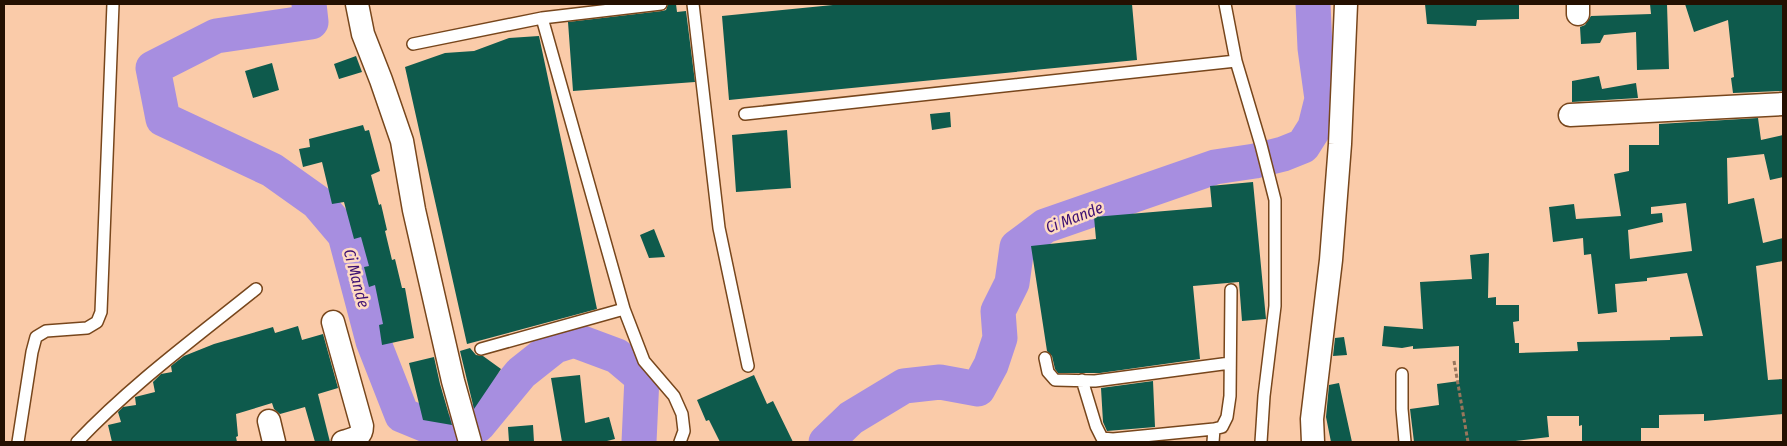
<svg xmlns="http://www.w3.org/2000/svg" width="1787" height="446" font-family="'Fira Sans Condensed',sans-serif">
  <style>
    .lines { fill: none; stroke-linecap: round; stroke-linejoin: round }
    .river { stroke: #a78ee0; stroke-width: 35 }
    .building { fill: #0e5a4c; fill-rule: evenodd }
    .service-casing { stroke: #77461c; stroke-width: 14 }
    .minor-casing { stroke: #77461c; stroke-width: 25 }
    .path { stroke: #99765c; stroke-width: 3; stroke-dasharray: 4 2.5; stroke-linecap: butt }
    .service { stroke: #fff; stroke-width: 11 }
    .minor { stroke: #fff; stroke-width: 22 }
    .labels { text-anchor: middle; stroke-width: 5; stroke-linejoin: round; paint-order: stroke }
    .water-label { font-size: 16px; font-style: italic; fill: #3e1173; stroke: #ffdbc2 }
  </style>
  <rect width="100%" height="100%" fill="#facba9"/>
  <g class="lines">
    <path class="river" d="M309,4L311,22L216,36L153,68L163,119L272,170L317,202L345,235L373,341L402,415L448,434L478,425L521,373L555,346L574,340L617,356L642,377L639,442
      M826,442L851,418L904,386L940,382L978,389L991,365L1000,338L998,311L1012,283L1017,247L1045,226L1215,167L1255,161L1283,154L1303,146L1315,127L1322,99L1315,48L1313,4"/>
  </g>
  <path class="building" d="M668,4H676L677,12L686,11L695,82L573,91L568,22L662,11L666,10Z
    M843,4H1132L1137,60L729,100L722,16Z
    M1425,4H1519V19L1477,20L1476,26L1427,24Z
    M1650,4H1667L1669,69L1637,70L1636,32L1604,35L1600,43L1581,44L1580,27L1585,25L1591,16L1651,14Z
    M1685,4H1783V91L1733,93L1731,78L1734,77L1728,20L1694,32Z
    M539,36L597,309L467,344L405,67L445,53L474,51L509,38Z
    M356,56L362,72L339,79L334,64Z
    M272,63L279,90L253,98L245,71Z
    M1599,76L1602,89L1636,83L1638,98L1572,102V81Z
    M950,112L951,127L932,130L930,114Z
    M1758,118L1761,140L1783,135V177L1770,180L1764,154L1727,158L1728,204L1754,198L1763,243L1783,238V261L1756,266L1768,380L1783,379V414L1704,421V414L1659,415V428H1641V442H1582V425L1579,426V416H1547L1549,437L1507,442H1414L1410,409L1439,405L1437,384L1459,381V346L1413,349V346L1402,348L1382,346L1384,326L1423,329L1420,282L1472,279L1470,255L1489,253L1488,298L1496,297V305H1519V321L1513,322L1515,343H1519V353L1578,351L1577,342L1670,340V337L1703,336L1687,273L1647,278V281L1615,284L1617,312L1598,314L1591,254L1584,255L1583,238L1553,242L1549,207L1574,204L1576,219L1621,216L1614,174L1629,171V145H1659V124ZM1686,203L1692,251L1630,259L1628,230L1663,222L1662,213L1651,214V207Z
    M363,125L365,131L369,130L380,171L371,175L379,205L381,204L387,230L385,231L392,260L395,259L402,288H405L414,338L382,345L379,325L383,324L375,285L369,287L364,267L369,266L361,237L354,239L344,202L332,204L322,162L303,167L299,149L310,147L309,139Z
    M787,130L791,188L736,192L732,135Z
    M1253,182L1266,319L1242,321L1239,282L1193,286L1200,359L1100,373H1058L1055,369L1052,356L1047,351L1031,246L1096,239L1094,217L1212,207L1210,186Z
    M654,229L665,257L649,258L640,235Z
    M298,326L302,340L323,334L338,388L318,394L330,442H315L305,407L280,414L274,409L272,403L236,414L238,436L236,437L237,442H112L108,425L121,422L118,412L123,407L136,405L135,397L155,392L153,382L161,374L172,372L171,366L184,356L214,344L273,327L275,333Z
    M1344,337L1347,355L1333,356L1335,338Z
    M470,348L476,355L483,356L501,369L474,409L460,351Z
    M434,357L440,384L452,425L423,420L409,363Z
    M580,375L585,423L609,417L615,439L603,442H562L551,378Z
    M754,375L767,404L773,401L793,442H720L709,420L706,421L697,400Z
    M1153,381L1155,427L1107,431L1103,422L1101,388Z
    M1339,383L1352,442H1331L1326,417L1329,385Z
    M533,425L534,442H509L508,427Z"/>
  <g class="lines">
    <defs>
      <path id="service" d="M693,4L719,228L748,366
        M1225,4L1236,61L1261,145L1275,200V306L1264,396L1261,442
        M542,18L624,309L644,361L674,396L682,414L684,431L680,442
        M413,44L542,18L661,4
        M745,114L1236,61
        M481,349L624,309
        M1045,358L1048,372L1055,380L1095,381L1230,363
        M1402,374V409L1405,442
        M1082,380L1096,426L1102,438L1113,439L1214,429L1213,442
        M1214,429L1222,427L1227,417L1230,396L1231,290
        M18,442L32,352L36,337L46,331L87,328L97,322L101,312L113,4
        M77,442C131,385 195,338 256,289"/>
      <path id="minor" d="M357,4L363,34L381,80L402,141L414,210L453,381L470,442
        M1578,14V4
        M1570,115L1783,104
        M333,322L362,426C362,438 353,439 343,442
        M269,421L274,442
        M1313,442L1312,419L1331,260L1340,144L1346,4"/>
    </defs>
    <use href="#service" class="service-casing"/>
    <use href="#minor" class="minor-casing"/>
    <path class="path" d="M1454,361L1468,442"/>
    <use href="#service" class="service"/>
    <use href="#minor" class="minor"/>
  </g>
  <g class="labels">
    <g class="water-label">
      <text transform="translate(1074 217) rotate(-21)" y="6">Ci Mande</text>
      <text transform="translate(357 278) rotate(75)" y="6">Ci Mande</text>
    </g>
  </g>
  <rect width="1787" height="446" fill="none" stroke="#241001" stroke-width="10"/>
</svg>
